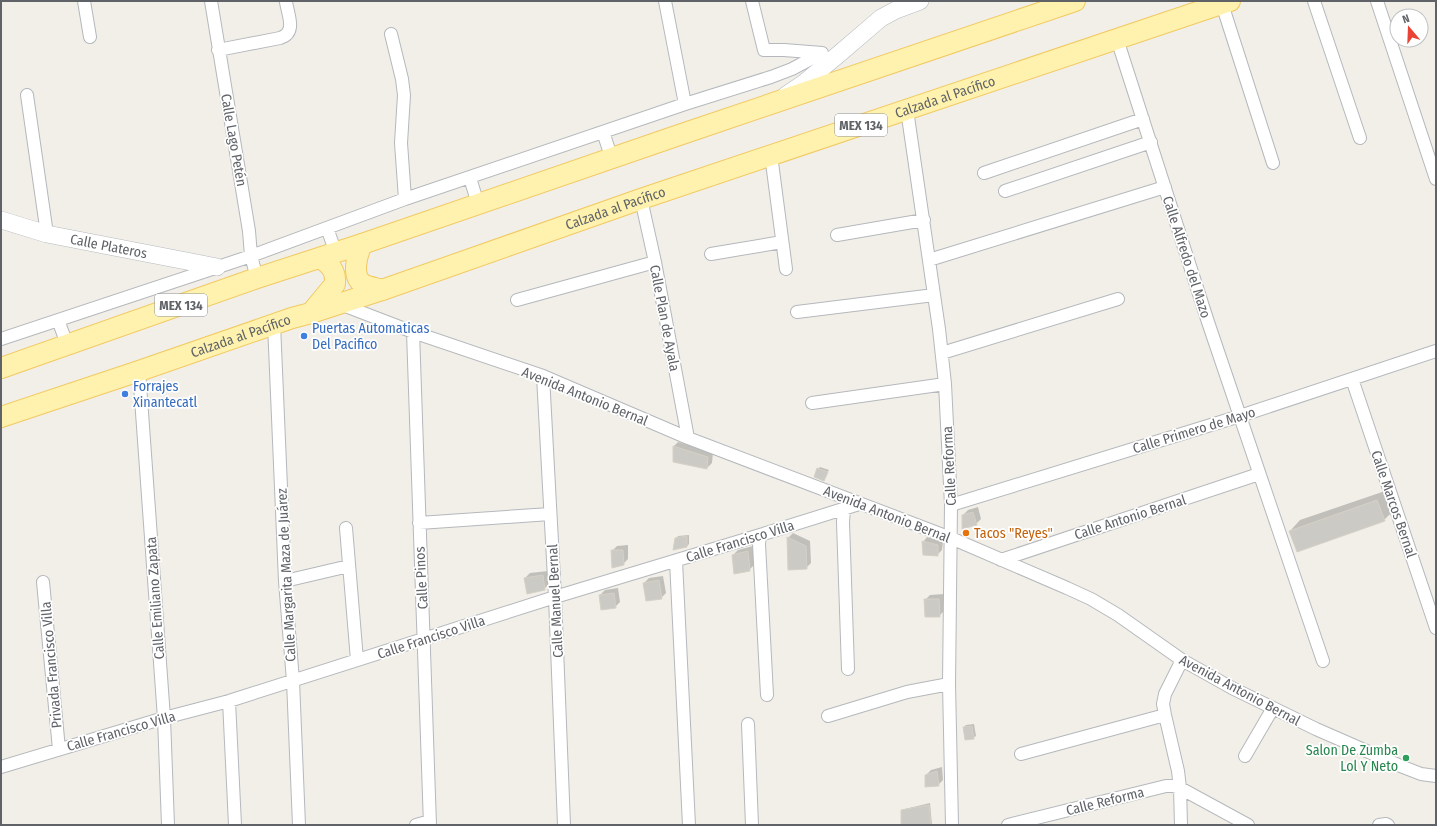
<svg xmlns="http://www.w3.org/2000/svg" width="1437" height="826" font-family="'Fira Sans Condensed',sans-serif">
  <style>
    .shadow { fill: #0003 }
    .building { fill: #cccac5; stroke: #d6d1c6 }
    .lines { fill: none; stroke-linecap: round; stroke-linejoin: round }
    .street-casing { stroke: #b5b8bc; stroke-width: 14 }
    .secondary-casing { stroke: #b6babf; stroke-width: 18 }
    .primary-casing { stroke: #f2c960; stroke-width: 22 }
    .street { stroke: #fff; stroke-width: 12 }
    .secondary { stroke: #fff; stroke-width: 17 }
    .primary { stroke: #fff2af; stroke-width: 20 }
    .shop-dot { fill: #3f7fe0; stroke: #fff; stroke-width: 1.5 }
    .food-dot { fill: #e8710a; stroke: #fff; stroke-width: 1.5 }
    .leisure-dot { fill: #2e9e5b; stroke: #fff; stroke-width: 1.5 }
    .labels { text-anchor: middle; stroke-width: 3.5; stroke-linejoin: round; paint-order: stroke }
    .shield { fill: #fff; stroke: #8f9295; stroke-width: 1 }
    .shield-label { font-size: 13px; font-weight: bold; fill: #5f6368 }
    .street-label { font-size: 14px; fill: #5f6368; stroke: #fff }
    .shop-label { font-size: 14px; fill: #366cbe; stroke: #fff; text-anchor: start }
    .food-label { font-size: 14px; fill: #c56008; stroke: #fff; text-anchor: start }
    .leisure-label { font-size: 14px; fill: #27864d; stroke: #fff; text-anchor: end }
  </style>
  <rect width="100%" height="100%" fill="#f1efe8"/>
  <path class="shadow" d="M678,442L713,452L712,463L707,468L674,461V446Z
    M820,467L829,470L824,479L818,469Z
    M1388,490L1394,510L1384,520L1290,531L1300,520Z
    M978,507L981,519L976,524L963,515L968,510Z
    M793,533L810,541L811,563L806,568L788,538Z
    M689,535V544L687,546L676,539L678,536Z
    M927,537L943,541L942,550L937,555L923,542Z
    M628,545V559L623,564L612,551L617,546Z
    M753,546L754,565L749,570L733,555L738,550Z
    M548,571L549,584L544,589L525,578L530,573Z
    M663,576L666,593L661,598L644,583L649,578Z
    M618,588L620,602L615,607L600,595L605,590Z
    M944,594V611L939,616L925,600L930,595Z
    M974,724L976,736L973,738L964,727L966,725Z
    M942,767L943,780L938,785L926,775L931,770Z
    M930,803L932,825H902V811L905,809Z"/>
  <path class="building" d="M673,446L708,457L707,469L673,462Z
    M817,468L828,472L824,481L814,477Z
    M1377,500L1385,521L1297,552L1289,531Z
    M973,512L977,525L962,529V515Z
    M687,536V547L673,550L675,538Z
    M787,537L806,546L807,569L788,570Z
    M922,541L938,545V556L923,555Z
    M611,550H623L624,565L612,568Z
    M748,551L750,571L734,574L732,555Z
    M543,575L545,590L527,594L524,578Z
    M659,580L662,599L646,601L643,583Z
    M614,593L616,608L601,610L599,595Z
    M924,599H939L940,617H925Z
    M972,726L974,739L965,740L963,727Z
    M937,771L939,786L925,787V775Z
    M929,805L931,825H901V810Z"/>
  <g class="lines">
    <defs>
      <path id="street" d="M84,1L90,37
        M211,1L249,231L251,256L257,278
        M665,1L685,104
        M752,1L764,50H784L822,53
        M1314,1L1360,138
        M1377,1L1436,179
        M1222,4L1273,163
        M391,34L402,79L404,95L401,143L405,199
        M1117,39L1208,322L1323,661
        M218,50L280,38C297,33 288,15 286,2
        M27,95L47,234
        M907,110L939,329L945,384L951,505L949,684L952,825
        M603,132L612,159
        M771,155L786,269
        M984,173L1143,119
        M470,178L478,204
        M1005,191L1151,142
        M641,199L655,262L688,438
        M327,228L336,253
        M837,235L924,220
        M711,254L782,242
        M929,260L1165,187
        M517,300L655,262
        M340,304L413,332L543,376L688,438L951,538L1067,588L1091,599L1118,615L1182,660L1232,688L1316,729L1403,767L1421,774L1436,776
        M797,312L934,295
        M58,320L67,344
        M274,324L285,581L293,681L299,825
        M413,332L430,825
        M1,339L251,256L405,199L685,104L771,77L792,69L822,53
        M942,353L1118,299
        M139,371L164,718L168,825
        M543,376L555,597L564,825
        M1352,379L1436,628
        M812,403L945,384
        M951,505L1240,416L1436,351
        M844,509L843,522L848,669
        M419,523L550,514
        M346,528L357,660
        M760,535L759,544L767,695
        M1001,560L1259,474
        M676,561L689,825
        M285,581L349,566
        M43,582L59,749
        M229,701L235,825
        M828,716L907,692L949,684
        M748,724L752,825
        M1021,754L1165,715
        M1245,756L1273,708
        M1,767L164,718L229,701L555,597L760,535L859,504
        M416,825L430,821
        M1008,825L1166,786H1173L1180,788L1248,825
        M1181,825L1180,788L1178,771L1165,715L1163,704L1165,694L1182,660
        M1379,825L1386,824L1388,825"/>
      <g id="secondary">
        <path d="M786,95L804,83L839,54L881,18L896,10L920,1"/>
        <path id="s1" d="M1,220L47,234L217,267"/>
      </g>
      <g id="primary">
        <path d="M362,244C357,255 351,276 363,284C368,287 377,288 382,290"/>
        <path d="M311,313L335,284C336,271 331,265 320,258"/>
        <path d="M1,368L257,278L362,244L682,134L1075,1"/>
        <path id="s2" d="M1,417L139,371L292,318L311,313L382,290L641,199L1230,1"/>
      </g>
    </defs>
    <use href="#street" class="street-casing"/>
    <use href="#secondary" class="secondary-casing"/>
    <use href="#primary" class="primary-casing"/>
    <use href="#street" class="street"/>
    <use href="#secondary" class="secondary"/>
    <use href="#primary" class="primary"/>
  </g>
  <g class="shop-dot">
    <circle cx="304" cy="336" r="4"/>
    <circle cx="125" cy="394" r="4"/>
  </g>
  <circle class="food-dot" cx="966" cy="533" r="4"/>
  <circle class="leisure-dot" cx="1406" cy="758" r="4"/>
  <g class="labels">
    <g class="shield">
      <rect x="835" y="114" width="52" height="22" rx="3"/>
      <rect x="155" y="294" width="52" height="22" rx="3"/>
    </g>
    <g class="shield-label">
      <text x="861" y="130">MEX 134</text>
      <text x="181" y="310">MEX 134</text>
    </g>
    <g class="street-label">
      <text dy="5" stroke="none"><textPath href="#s2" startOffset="997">Calzada al Pacífico</textPath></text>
      <text transform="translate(234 140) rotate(80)" y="5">Calle Lago Petén</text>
      <text dy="5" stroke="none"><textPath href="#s2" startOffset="649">Calzada al Pacífico</textPath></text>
      <text dy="5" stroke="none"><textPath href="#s1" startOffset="111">Calle Plateros</textPath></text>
      <text transform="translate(1187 257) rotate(72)" y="5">Calle Alfredo del Mazo</text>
      <text transform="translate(665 318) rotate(79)" y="5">Calle Plan de Ayala</text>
      <text dy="5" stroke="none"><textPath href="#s2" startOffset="253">Calzada al Pacífico</textPath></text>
      <text transform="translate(585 396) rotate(22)" y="5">Avenida Antonio Bernal</text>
      <text transform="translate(1194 430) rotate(-17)" y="5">Calle Primero de Mayo</text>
      <text transform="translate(949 466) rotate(-93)" y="5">Calle Reforma</text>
      <text transform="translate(1394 504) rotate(71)" y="5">Calle Marcos Bernal</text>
      <text transform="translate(887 514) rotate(21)" y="5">Avenida Antonio Bernal</text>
      <text transform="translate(1130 517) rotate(-18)" y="5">Calle Antonio Bernal</text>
      <text transform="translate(740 541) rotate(-17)" y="5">Calle Francisco Villa</text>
      <text transform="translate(286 575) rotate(-93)" y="5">Calle Margarita Maza de Juárez</text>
      <text transform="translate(421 578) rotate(-93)" y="5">Calle Pinos</text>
      <text transform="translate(155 598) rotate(-94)" y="5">Calle Emiliano Zapata</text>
      <text transform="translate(555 601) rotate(-93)" y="5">Calle Manuel Bernal</text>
      <text transform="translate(431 637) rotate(-18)" y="5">Calle Francisco Villa</text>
      <text transform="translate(51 665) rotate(-95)" y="5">Privada Francisco Villa</text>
      <text transform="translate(1240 690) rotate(28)" y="5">Avenida Antonio Bernal</text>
      <text transform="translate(121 731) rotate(-16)" y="5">Calle Francisco Villa</text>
      <text transform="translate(1105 801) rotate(-14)" y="5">Calle Reforma</text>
    </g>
    <g class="shop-label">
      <text x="312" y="333">Puertas Automaticas<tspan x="312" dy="16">Del Pacifico</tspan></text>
      <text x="133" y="391">Forrajes<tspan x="133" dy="16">Xinantecatl</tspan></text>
    </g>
    <g class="food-label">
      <text x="974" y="538">Tacos "Reyes"</text>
    </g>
    <g class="leisure-label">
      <text x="1398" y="755">Salon De Zumba<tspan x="1398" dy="16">Lol Y Neto</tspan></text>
    </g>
  </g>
  <rect width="1437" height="826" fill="none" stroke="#5f6368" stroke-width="4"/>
  <g transform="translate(1409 28) rotate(341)"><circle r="19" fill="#ffffff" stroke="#bfc1c3"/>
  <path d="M0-3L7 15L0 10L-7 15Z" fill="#ea4335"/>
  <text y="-6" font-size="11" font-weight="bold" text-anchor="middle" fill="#5f6368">N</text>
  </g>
</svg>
